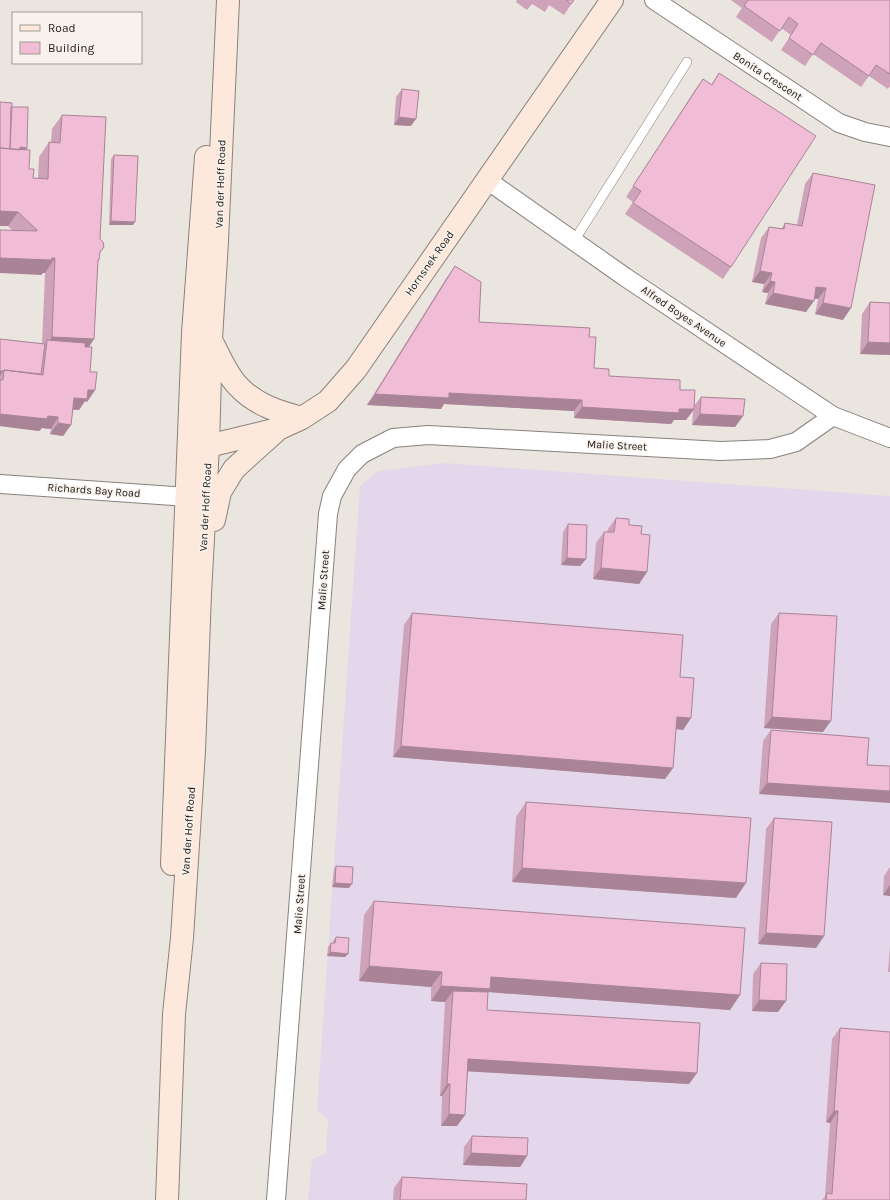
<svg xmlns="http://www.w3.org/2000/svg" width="890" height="1200" font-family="Karla,sans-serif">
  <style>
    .industrial { fill: #e4d7eb }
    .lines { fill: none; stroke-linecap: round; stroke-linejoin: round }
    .service-casing { stroke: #88827d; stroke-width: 10 }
    .minor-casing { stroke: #88827d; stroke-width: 20 }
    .secondary-casing { stroke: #88827d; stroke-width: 24 }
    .service { stroke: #fff; stroke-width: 9 }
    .minor { stroke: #fff; stroke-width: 18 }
    .secondary { stroke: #fde9dc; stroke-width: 22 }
    .wall { fill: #cea2b8 }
    .shaded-wall { fill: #a88496 }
    .building { fill: #f0bcd6; stroke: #a88496 }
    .labels { text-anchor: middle; stroke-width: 3; stroke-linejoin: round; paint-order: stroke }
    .street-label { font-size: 11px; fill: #1a1815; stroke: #f9f2ec }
  </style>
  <rect width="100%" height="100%" fill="#ebe5df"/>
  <path class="industrial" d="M444,463L890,496V1200H308L312,1159L326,1154L328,1120L317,1110L360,486L379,471Z"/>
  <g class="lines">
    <defs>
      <path id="service" d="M574,241L687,62"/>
      <path id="minor" d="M654,0L839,123L865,132L890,137
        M487,180L625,277L833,416L890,438
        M0,484L188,497
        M276,1200L328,514L332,496L347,469L362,454L393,438L428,435L721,451L770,449L796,442L833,416"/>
      <path id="secondary" d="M212,342C219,355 228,377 239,387C256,405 279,412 302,418
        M194,448L208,446L278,429L302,418L328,401L356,369L612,0
        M214,520L220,492L234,469L276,431
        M172,864L193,333L206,157
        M167,1200L174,1014L182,938L194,751L200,594L208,446L211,339L217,241L228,0"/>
    </defs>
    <use href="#service" class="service-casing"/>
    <use href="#minor" class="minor-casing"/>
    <use href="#secondary" class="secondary-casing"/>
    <use href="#service" class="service"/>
    <use href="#minor" class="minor"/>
    <use href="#secondary" class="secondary"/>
  </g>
  <path class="wall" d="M517,0H574L564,15L549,5L545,12L532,4L527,10L516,2Z
    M731,0H890V86L888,89L869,76L861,87L813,54L805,66L781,50L791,35L781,28L772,42L736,17L742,8Z
    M719,73L731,267L723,279L625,214L633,202L626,197L695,90L703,79L711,85Z
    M402,89L411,126L394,125L396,97Z
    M0,102L11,107L27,148L25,150L29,169L33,178L38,179L39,157L49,142H51L52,129L62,115L100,239L104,247L100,253L98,262L94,339L89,347L90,372L95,390L87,402L85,401L79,410H73L71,425L63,436L50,434L51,429L42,428L39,431L0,426V339L42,344L45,273H43L41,275L12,230L8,226H0Z
    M114,155L133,225H109L111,159Z
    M813,173L843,320L815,314L818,299H814L806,312L765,304L768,293L762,292L764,284L752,282L761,238L769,227L781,229L785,223L797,225L805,184Z
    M455,266L479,322L589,337L594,368L609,376L680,390L694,406L701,397L743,416L735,427L692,425L693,411L686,420H674L671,424L574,418V411L444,404L441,409L367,405L447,277Z
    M870,302L890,303V355L860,354L862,314Z
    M616,518L629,525L641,534L647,572L639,584L593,579L596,543L604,532H607L608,529Z
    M568,524L586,559L580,566L561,565L563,532Z
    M412,613L680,677L691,718L683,730L676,729L673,768L665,779L393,757L404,625Z
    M779,613L823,732L764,728L771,624Z
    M771,730L867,765L759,794L763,741Z
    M526,802L736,898L512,882L516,817Z
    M774,818L824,936L816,948L758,944L766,829Z
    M336,866L349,888L332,887L334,869Z
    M890,867V896L883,895L884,876Z
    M374,901L740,995L730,1010L488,992L487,1010L689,1084L468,1071L465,1115L457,1126H441L442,1096H440L445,1002L431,1001V987L359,981L364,915Z
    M336,937L345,957L327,956L328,947L331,943H333V941Z
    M890,945V972H888Z
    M761,963L778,1012L752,1011L753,974Z
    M840,1028L890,1200H822L825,1196L830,1123L826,1122L832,1039Z
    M472,1136L527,1156L520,1167L463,1165L464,1147Z
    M402,1177L526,1200H393L394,1188Z"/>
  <path class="shaded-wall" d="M399,117L416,119L411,126L394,125Z
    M20,147L27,148L22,155L0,164Z
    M0,211L18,212L8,226H0Z
    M111,221L135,222L133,225H109Z
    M0,258H55L45,273H43L41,275L0,273Z
    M760,271L772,273L764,284L752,282Z
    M770,281L775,282L768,293L762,292Z
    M816,287L826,288L818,299L808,298Z
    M773,293L814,301L806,312L765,304Z
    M823,303L851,308L843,320L815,314Z
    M52,337L94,339L84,354L47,345Z
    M868,342L890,343V355L860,354Z
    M0,371H3L0,376Z
    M88,390H95L87,402L85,401L79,410L66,409L74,398Z
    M449,393L582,400L574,411L444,404L441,409L367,405L375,394Z
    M582,407L679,409H694L686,420H674L671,424L574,418Z
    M0,414L48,416L58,417L51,429L42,428L39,431L0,426Z
    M700,414L743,416L735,427L692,425Z
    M58,423L71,425L63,436L50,434Z
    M567,558L586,559L580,566L561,565Z
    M601,568L647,572L639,584L593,579Z
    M677,717L691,718L683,730L669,728Z
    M772,717L831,721L823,732L764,728Z
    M401,746L673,768L665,779L393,757Z
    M767,783L890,791V803L759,794Z
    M522,868L746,883L736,898L512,882Z
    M335,883L352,884L349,888L332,887Z
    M890,885V896L883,895Z
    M766,933L824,936L816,948L758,944Z
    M330,952L348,954L345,957L327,956Z
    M369,966L442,972L431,987L359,981Z
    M491,977L740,995L730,1010L488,992L480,1004L453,991L445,1002L431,1001L441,986Z
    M759,1000L786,1001L778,1012L752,1011Z
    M468,1059L697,1073L689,1084L461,1071Z
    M447,1084H450L442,1096H440Z
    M834,1111H838L830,1123L826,1122Z
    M449,1114L465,1115L457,1126H441Z
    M471,1153L527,1156L520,1167L463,1165Z"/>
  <path class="building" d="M566,0H574L571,4Z
    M748,0H890V74L876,65L869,76L821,43L813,55L789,38L798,24L789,17L780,31L744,6Z
    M719,73L816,136L731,267L633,203L641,191L633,186L703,79L712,85Z
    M402,89L419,91L416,119L399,117Z
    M0,102L12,103L10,149L0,148Z
    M11,107H28L27,148L20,147V150L10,149Z
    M62,115L106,117L100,239L103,242L104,247L100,252L99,260H98L94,339L52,337L55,258H52L51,260L0,258V230L37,231V230L18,212L0,211V148L30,150L29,169H34L33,178L48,179L49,142L60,143Z
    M114,155L138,156L135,222L111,221Z
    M813,173L875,185L851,308L823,303L826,288L816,287L814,301L773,293L775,282L770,281L772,273L760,271L769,227L784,229L785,223L802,226Z
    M455,266L481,282L479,322L590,328L589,337H596L594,368L609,369V376L680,380V390H695L694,409H679V413L582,407V400L449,393V398L375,394Z
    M870,302L890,303V343L868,342Z
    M0,339L45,344L41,374L4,370V371H0Z
    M47,340L85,343V347H92L90,372H97L95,390H88L87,399L74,398L71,425L58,423V417L48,416L47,419L0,414V380H3L4,370L43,375Z
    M701,397L745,399L743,416L700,414Z
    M616,518L629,519V525L642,526L641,534L650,535L647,572L601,568L604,532H614Z
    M568,524L587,525L586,559L567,558Z
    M412,613L683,635L680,677L694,678L691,718L677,717L673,768L401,746Z
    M779,613L837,616L831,721L772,717Z
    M771,730L869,738L867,765L890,766V791L767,783Z
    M526,802L751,818L746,883L522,868Z
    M774,818L832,822L824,936L766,933Z
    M336,866L353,867L352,884L335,883Z
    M374,901L745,928L740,995L491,977L490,989L441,986L442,972L369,966Z
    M336,937L349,938L348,954L330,952L331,943H335Z
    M761,963L787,964L786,1001L759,1000Z
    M453,991L488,992L487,1010L700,1023L697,1073L468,1059L465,1115L449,1114L450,1084H447Z
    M840,1028L890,1032V1200H826L827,1193L832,1194L838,1111H834Z
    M472,1136L528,1138L527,1156L471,1153Z
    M402,1177L527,1184L526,1200H400Z"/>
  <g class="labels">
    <g class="street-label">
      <text transform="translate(768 76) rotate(33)" y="4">Bonita Crescent</text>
      <text transform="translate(220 184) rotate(-88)" y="4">Van der Hoff Road</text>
      <text transform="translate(429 263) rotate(-55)" y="4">Hornsnek Road</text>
      <text transform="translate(684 316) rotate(34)" y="4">Alfred Boyes Avenue</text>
      <text transform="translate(617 445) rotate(3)" y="4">Malie Street</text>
      <text transform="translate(94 490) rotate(4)" y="4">Richards Bay Road</text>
      <text transform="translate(205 507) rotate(-87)" y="4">Van der Hoff Road</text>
      <text transform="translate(323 580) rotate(-86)" y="4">Malie Street</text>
      <text transform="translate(188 831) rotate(-86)" y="4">Van der Hoff Road</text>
      <text transform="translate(299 904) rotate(-86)" y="4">Malie Street</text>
    </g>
  </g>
  <rect x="12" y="12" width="130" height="52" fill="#f9f2ec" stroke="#a09b96"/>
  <rect x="20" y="25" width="20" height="6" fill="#fde9dc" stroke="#a09b96"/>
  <text x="48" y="32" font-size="12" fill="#1a1815">Road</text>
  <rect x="20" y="42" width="20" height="12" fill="#f0bcd6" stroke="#a09b96"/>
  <text x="48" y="52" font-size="12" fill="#1a1815">Building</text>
</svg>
